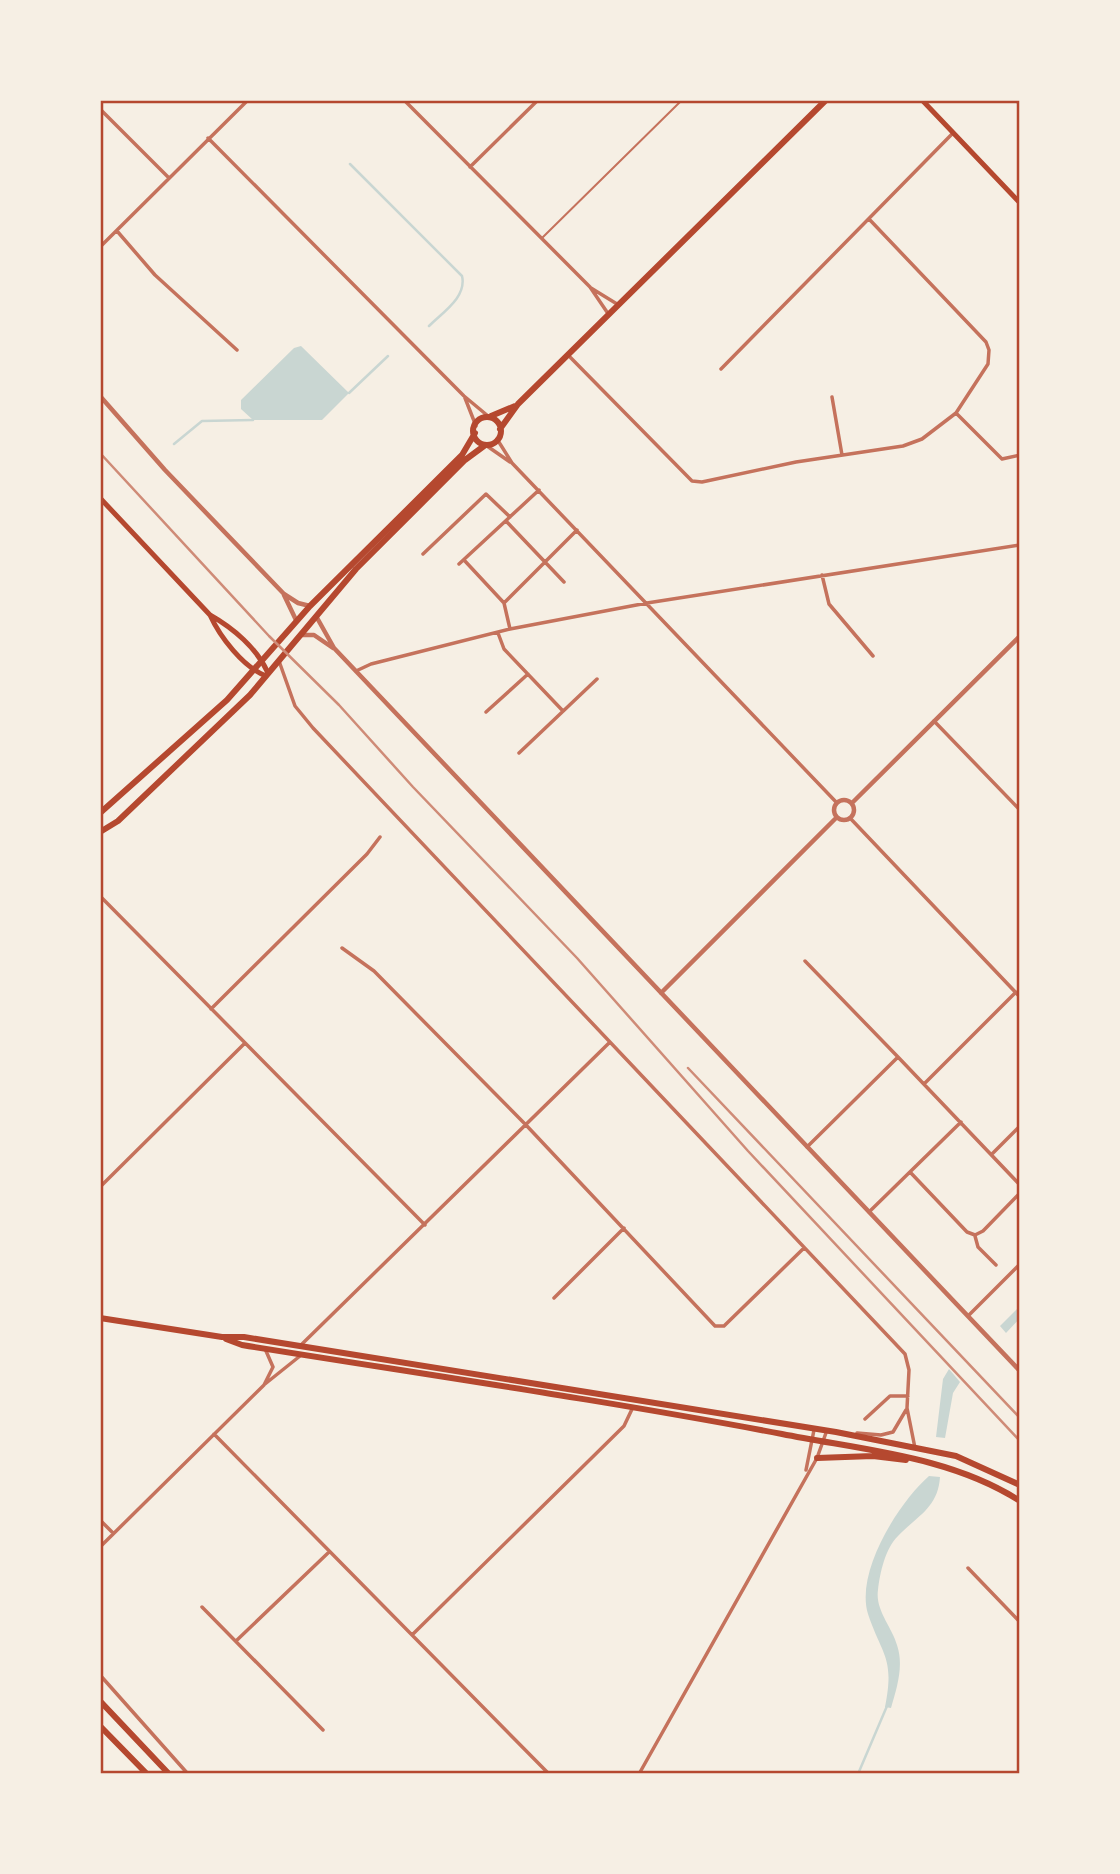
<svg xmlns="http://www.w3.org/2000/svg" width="1120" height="1874" font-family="'Crimson Pro',serif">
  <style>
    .water { fill: #c9d6d2 }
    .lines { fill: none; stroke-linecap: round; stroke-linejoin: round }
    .stream { stroke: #c9d6d2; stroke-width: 2.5 }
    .service { stroke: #c5725c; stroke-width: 2 }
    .minor { stroke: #c5725c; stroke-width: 3.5 }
    .tertiary { stroke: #c5725c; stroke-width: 4.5 }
    .secondary { stroke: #b5482f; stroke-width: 5 }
    .primary { stroke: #b5482f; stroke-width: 6 }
    .trunk { stroke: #b5482f; stroke-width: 6 }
    .rail { stroke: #cf8b77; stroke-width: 2.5 }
    .neatline { fill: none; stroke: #b5482f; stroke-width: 2.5 }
  </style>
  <rect width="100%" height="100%" fill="#f6efe4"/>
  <path class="water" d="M301,346L349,393L322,420H253L241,409V400L294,348Z
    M1020,1306V1318L1006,1333L1000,1326Z
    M949,1369L960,1382L953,1393L945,1438L936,1437L943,1379Z
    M929,1476L940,1477C938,1508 917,1516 898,1536C885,1549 880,1573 878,1590C875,1610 892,1627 897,1645C904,1666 897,1687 891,1708L885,1707C895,1657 882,1656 868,1614C855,1572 899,1502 929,1476Z"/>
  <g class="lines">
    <path class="stream" d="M1015,100L1020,106
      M350,164L462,276C467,297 443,312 429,326
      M349,393L388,356
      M174,444L202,421L253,420
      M858,1774L887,1706"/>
    <path class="service" d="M542,238L682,100"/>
    <path class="minor" d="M404,100L590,287L609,315
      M100,109L169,178
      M208,138L464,396L488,416
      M470,167L538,100
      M117,231L155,275L237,350
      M100,247L248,100
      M591,288L617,304
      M568,355L692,481L702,482L796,462L903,446L922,439L956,413L988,364L989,350L986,342L869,219
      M721,369L953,133
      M832,397L842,455
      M465,398L476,426
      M956,413L1002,459L1020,455
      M497,439L512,463L837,803
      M487,446L510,462
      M506,521L564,582
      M423,554L486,494L510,517
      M464,560L504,603L510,629
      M459,564L539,490
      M822,575L829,604L873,656
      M504,603L577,530
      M498,633L504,649L563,711
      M279,661L295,706L313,728L905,1354L909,1370L907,1408L915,1448
      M356,671L371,664L510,629L647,603L1020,545
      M486,712L528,674
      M934,721L1020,810
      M519,753L597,679
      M850,818L1020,997
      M100,896L425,1225
      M342,948L374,971L526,1125L715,1326H724L804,1248
      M805,961L898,1057L807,1147
      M211,1009L367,854L380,837
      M898,1057L1020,1185
      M924,1084L1016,992
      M992,1154L1020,1126
      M910,1172L967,1232L975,1235L983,1231L1020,1193
      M100,1187L245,1043
      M869,1212L961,1122
      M975,1236L978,1247L996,1265
      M554,1298L624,1228
      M968,1316L1020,1264
      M301,1345L609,1043
      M265,1384L300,1356
      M865,1419L890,1396H908
      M857,1433L881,1435L893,1432L906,1410
      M214,1434L549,1774
      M806,1470L814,1430
      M100,1520L113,1533
      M100,1547L264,1385L273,1367L266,1351
      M968,1568L1020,1622
      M202,1607L323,1730
      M412,1635L624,1426L633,1407
      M236,1641L328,1553
      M100,1675L188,1774
      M639,1774L817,1458L827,1430"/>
    <path class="tertiary" d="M100,396L165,470L284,594L298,603L310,606
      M284,595L296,620
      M316,616L334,648L1020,1371
      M301,635H314L333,648
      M834 810a10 10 0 1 1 20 0a10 10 0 1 1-20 0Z
      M852,803L1020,636
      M661,993L837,817"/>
    <path class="secondary" d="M922,100L1020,203
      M100,498L210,615C233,628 257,648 268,673
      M210,615C220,637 243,667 266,676"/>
    <path class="primary" d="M491,416L515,406
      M473 431a14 14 0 1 1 28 0a14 14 0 1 1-28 0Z
      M500,429L518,404L826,100
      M100,813L227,700L310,606L462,455L475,433
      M100,832L118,821L250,695L356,569L465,460L484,446"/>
    <path class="trunk" d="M100,1318L222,1337H244L836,1432L956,1456L1020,1485
      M226,1339L242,1345C422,1374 603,1400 782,1434C862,1450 950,1456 1020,1501
      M817,1458L873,1456L906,1460
      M100,1701L169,1774
      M100,1726L147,1774"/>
    <path class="rail" d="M100,453L269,636L339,705L413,787L577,958L748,1151L1020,1441
      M688,1068L1020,1418"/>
  </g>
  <rect width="1120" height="1874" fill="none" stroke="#f6efe4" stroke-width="203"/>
  <rect x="102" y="102" width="916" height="1670" class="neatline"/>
</svg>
